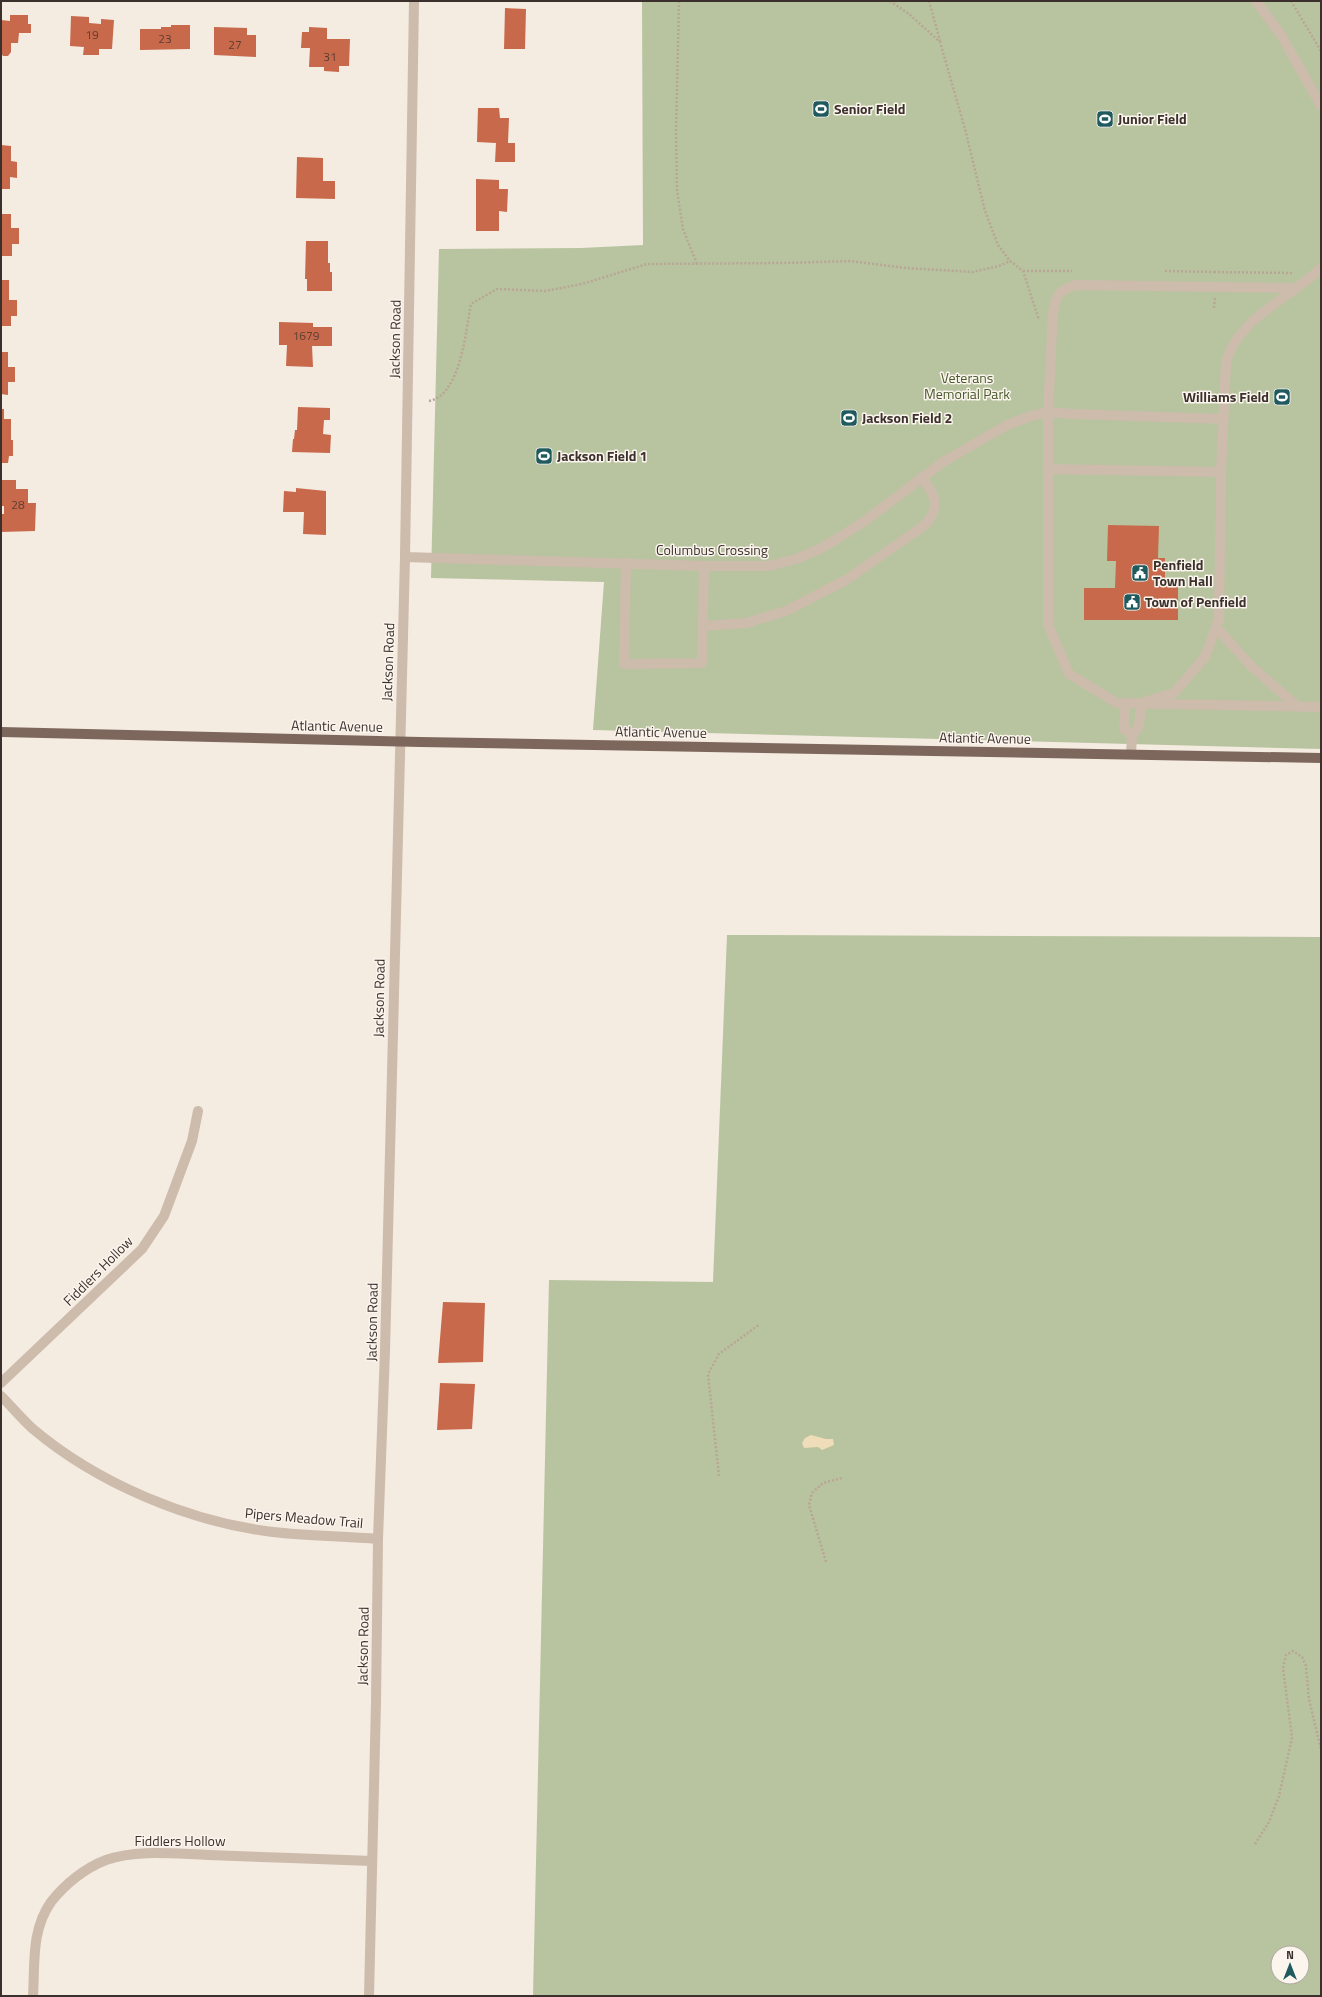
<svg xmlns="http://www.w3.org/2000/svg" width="1322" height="1997" font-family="'Titillium Web',sans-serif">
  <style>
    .green { fill: #b8c4a0; fill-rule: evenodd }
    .sand { fill: #efdcb8 }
    .building { fill: #c8694b }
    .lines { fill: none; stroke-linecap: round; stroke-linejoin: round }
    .path { stroke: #b9a596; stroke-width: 2.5; stroke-dasharray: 2 2; stroke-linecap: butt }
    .minor { stroke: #cdbbac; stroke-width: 10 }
    .major { stroke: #7d675c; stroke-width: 10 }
    .labels { text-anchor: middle; stroke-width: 3; stroke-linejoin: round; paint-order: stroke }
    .number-label { font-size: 12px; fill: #5e3e33 }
    .poi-label { font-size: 14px; font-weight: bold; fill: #3b302b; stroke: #fbf5ee; text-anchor: start }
    .street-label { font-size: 14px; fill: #3b302b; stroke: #fbf5ee }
    .park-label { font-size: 14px; fill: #4a5a2e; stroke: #fbf5ee }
  </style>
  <rect width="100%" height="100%" fill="#f4ebe1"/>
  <path class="green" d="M642,1H1321V749L593,730L604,582L431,578L439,249L581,248L643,245Z
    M727,935L1321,937V1996H533L549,1280L713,1282ZM1278,1953H1302V1977H1278Z"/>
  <path class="sand" d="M811,1435L826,1439H833L834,1445L822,1450L818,1447L804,1448L802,1443L805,1438Z"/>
  <path class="building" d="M505,8L526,9L525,49H504Z
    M10,15H28V24H31V33H19L18,43H11V52L8,56H3L1,53V20L10,21Z
    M71,16L89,17V23L101,24V19L114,20L112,49H99V55H83L84,47L70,46Z
    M171,25H190V49L140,50V29H161V27H171Z
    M214,27L247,28V35H256V57L214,55Z
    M309,27L327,28V39H350L349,66H339V72L324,71V67H309L310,48H301L302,32H309Z
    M478,108H499L500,118H509L508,143H515V162H495L496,143L477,142Z
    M1,145L11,146V161L17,162V178L10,177V189H1Z
    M297,157L323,158V181H335V199L296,198Z
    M476,179L499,180V189H508L507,212L499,211V231H476Z
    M1,214H11V228H19V244H12V256H1Z
    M306,241H328V263H330V272H332V291H307V279H305Z
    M1,280H9V300H17V316H11V326H1Z
    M279,322L313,323V327H332V346H312L313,367L286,366L287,345H279Z
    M1,352H8V367H15V382H8V395L1,394Z
    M298,407L330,408V420H324L323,434L331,435L330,453L292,452L293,439H294L295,430H297Z
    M1,409H4V419H11V440H13V456H9L8,463H1Z
    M1,480H16V489H28V503H36L35,531L1,532V514H4V506H1Z
    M296,488L326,491V535L303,534L304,512H283L284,491L296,492Z
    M1108,525L1159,526L1158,558H1165V586H1178V620H1084V588H1115L1116,561H1107Z
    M443,1302L485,1303L483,1362L438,1363Z
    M440,1383L475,1384L472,1429L437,1430Z"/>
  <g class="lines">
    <path class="path" d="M679,1L676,131L677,190L683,229L697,264
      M890,1L909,14L940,42L965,129L985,211L998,245L1010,261
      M929,1L940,41
      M1291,1L1321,51
      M1023,271H1072
      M1165,271L1214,272
      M1214,272L1293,273
      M1214,308L1215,298
      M429,401C461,395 466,329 471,304L497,289L545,291L582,284L647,264L784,263L851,261L906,268L973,272L999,266L1010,261L1023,271L1039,320
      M719,1476L708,1374L719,1354L760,1324
      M826,1562L809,1505L812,1493L823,1483L842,1478
      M1255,1844L1269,1822L1279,1796L1292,1738L1283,1668L1286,1655L1293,1651L1302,1657L1306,1666L1309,1699L1321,1750"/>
    <path class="minor" d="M1256,1L1281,35L1321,106
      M1295,288L1076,285C1058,290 1056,296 1053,313L1048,412V624L1069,674L1117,703L1321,707
      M1048,469L1221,472L1219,619L1205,657L1174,693L1141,703L1139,726L1132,736L1131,754
      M1221,472L1226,362C1239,317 1290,298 1321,268
      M405,557L704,566H769L796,559L822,548L862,523L943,462L1007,425L1031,416L1048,412L1073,414L1224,419
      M626,563L624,664L702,663L704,566
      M703,626L746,623L786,611L846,580L925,525C942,504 935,497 922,477
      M1216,627L1251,666L1297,706
      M1125,703L1124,729L1132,736
      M1,1383L142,1249L164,1216L192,1141L198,1111
      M1,1396C12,1407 22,1419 33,1429C97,1483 189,1522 273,1532C308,1536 343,1536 378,1539
      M33,1996C35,1964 31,1930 51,1902C65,1884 85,1868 106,1860C138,1849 175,1854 209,1855C263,1857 318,1859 372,1861
      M369,1996L376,1702L378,1539L385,1351L405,557L414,1"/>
    <path class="major" d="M1,732L420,742L1321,758"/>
  </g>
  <defs>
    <symbol id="stadium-square" viewBox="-11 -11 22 22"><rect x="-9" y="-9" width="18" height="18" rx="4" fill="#1f5a5e" stroke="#fbf5ee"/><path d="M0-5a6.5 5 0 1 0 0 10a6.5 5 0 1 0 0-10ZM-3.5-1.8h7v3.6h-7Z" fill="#fff"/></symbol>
    <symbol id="civic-square" viewBox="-11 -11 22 22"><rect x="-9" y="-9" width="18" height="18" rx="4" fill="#1f5a5e" stroke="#fbf5ee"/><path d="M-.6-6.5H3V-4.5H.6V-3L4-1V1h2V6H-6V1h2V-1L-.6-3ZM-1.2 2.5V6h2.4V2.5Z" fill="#fff"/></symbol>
  </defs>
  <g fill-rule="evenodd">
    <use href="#stadium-square" x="811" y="99" width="20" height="20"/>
    <use href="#stadium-square" x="1095" y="109" width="20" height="20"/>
    <use href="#stadium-square" x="1272" y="387" width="20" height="20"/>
    <use href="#stadium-square" x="839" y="408" width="20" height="20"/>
    <use href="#stadium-square" x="534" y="446" width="20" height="20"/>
    <use href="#civic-square" x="1130" y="563" width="20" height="20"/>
    <use href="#civic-square" x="1122" y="592" width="20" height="20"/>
  </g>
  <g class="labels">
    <g class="number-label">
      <text x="92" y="39">19</text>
      <text x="165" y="43">23</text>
      <text x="235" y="49">27</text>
      <text x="330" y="61">31</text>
      <text x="306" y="340">1679</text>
      <text x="18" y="509">28</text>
    </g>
    <g class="poi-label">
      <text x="834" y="114">Senior Field</text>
      <text x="1118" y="124">Junior Field</text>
      <text x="1269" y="402" text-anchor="end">Williams Field</text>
      <text x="862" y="423">Jackson Field 2</text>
      <text x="557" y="461">Jackson Field 1</text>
      <text x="1153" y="570">Penfield<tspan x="1153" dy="16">Town Hall</tspan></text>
      <text x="1145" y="607">Town of Penfield</text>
    </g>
    <g class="street-label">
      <text transform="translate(395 339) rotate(-89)" y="5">Jackson Road</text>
      <text x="712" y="555">Columbus Crossing</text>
      <text transform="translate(388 662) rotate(-88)" y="5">Jackson Road</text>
      <text transform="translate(337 726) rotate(1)" y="5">Atlantic Avenue</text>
      <text transform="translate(661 732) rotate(1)" y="5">Atlantic Avenue</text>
      <text transform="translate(985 738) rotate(1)" y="5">Atlantic Avenue</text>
      <text transform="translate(379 998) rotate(-89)" y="5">Jackson Road</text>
      <text transform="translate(98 1271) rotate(-45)" y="5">Fiddlers Hollow</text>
      <text transform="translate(372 1322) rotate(-89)" y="5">Jackson Road</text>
      <text transform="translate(304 1518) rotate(5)" y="5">Pipers Meadow Trail</text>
      <text transform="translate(363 1646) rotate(-89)" y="5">Jackson Road</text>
      <text x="180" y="1846">Fiddlers Hollow</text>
    </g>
    <g class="park-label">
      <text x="967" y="383">Veterans<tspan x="967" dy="16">Memorial Park</tspan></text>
    </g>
  </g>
  <rect width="1322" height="1997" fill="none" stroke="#3b302b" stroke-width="4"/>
  <g transform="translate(1290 1965)"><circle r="19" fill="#fbf5ee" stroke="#aea6a0"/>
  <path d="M0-3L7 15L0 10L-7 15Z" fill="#1f5a5e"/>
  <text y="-6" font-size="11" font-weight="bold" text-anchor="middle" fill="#3b302b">N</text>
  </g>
</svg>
